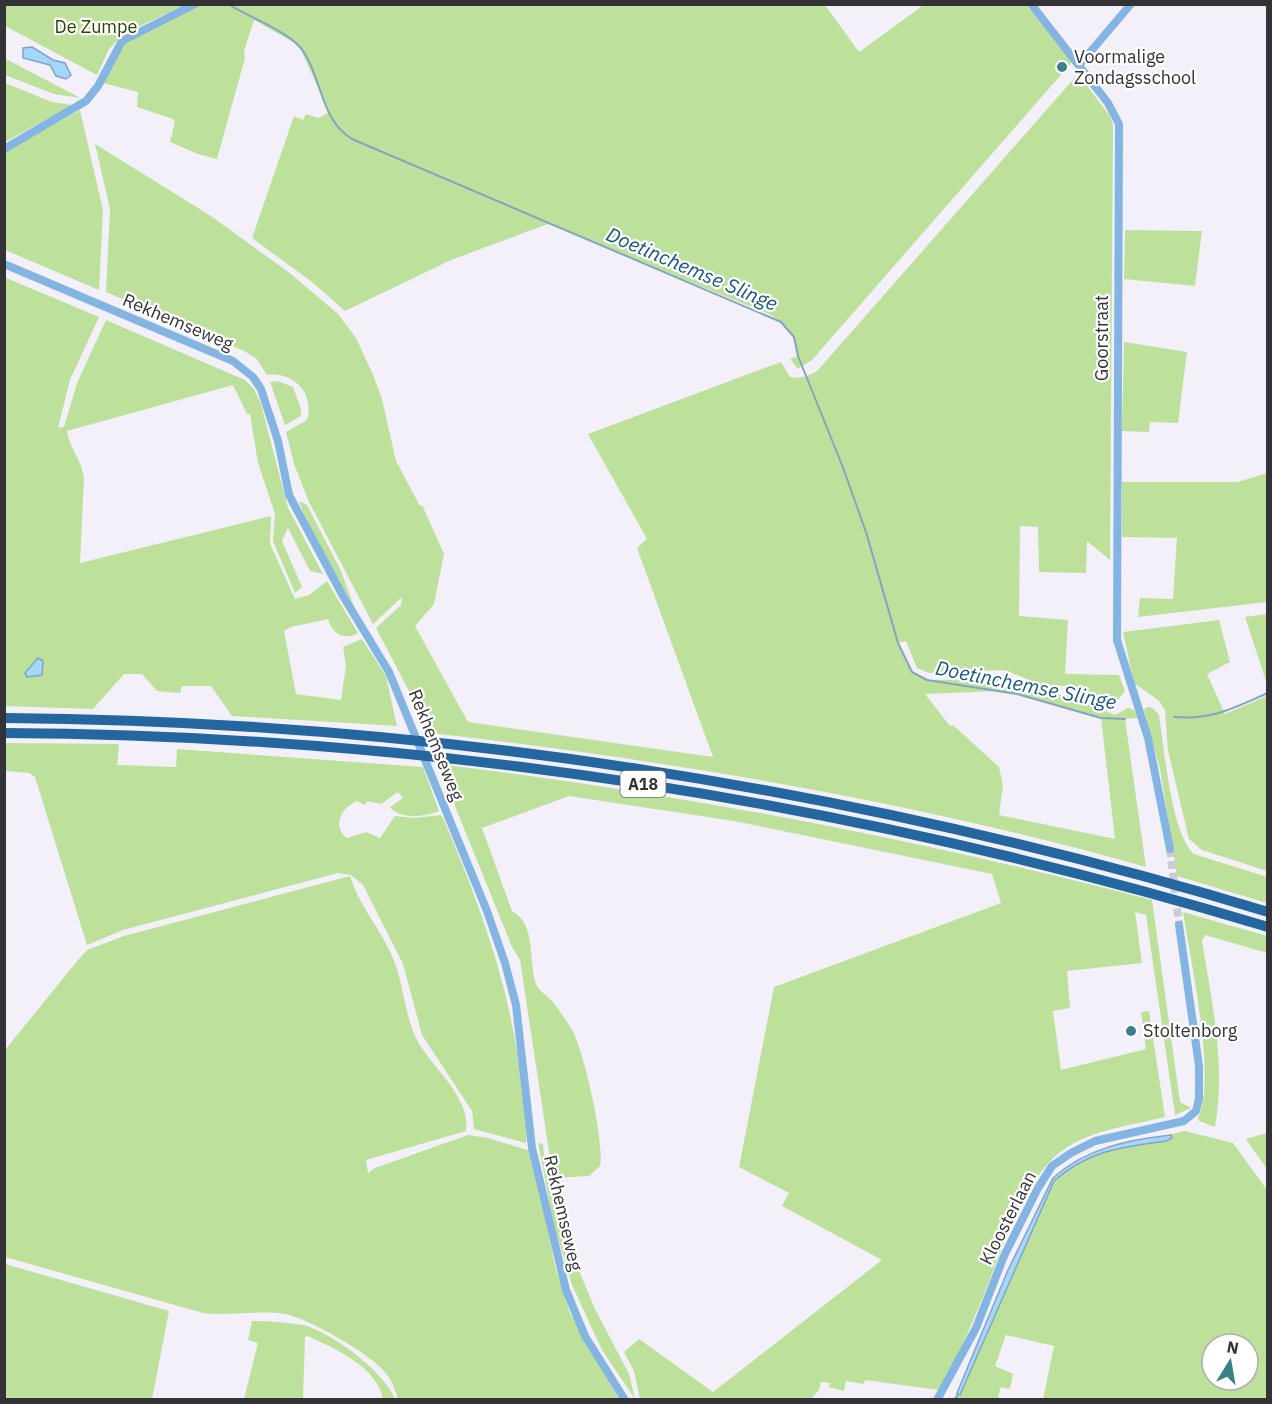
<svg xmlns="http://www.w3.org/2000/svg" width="1272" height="1404" font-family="'IBM Plex Sans',sans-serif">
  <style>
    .green { fill: #bde19a; fill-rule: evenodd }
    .water { fill: #a4d6fe; stroke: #82a5c2; stroke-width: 1.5 }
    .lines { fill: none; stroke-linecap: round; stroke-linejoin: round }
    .stream { stroke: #82a5c2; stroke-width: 2 }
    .minor-tunnel { stroke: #cdcad3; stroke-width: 8; stroke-dasharray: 8 4; stroke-linecap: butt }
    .minor { stroke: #84b4e2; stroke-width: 8 }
    .highway { stroke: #24669f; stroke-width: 10 }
    .poi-dot { fill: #3a808b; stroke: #fff; stroke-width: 2 }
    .labels { text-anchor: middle; stroke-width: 4.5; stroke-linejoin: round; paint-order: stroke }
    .shield { fill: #fff; stroke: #707072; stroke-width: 1.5 }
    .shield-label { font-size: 16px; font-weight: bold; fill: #333236 }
    .park-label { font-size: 18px; fill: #2b4603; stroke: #fff }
    .poi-label { font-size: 18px; fill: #333236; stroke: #fff; text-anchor: start }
    .street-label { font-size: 18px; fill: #333236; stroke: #fff }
    .water-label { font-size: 20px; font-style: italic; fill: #145680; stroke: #fff }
  </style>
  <rect width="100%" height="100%" fill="#f4f0fa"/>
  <path class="green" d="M202,4L825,5L859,52L921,7L920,5H1026L1072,62L812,360L798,369L790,359L798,356C796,334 786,325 769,314L548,224L451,260L345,311L312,282L252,238L294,116L303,120L306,114L319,118L329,112L301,50L293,42L254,20L244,51L245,58L217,159L198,154L170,142L175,122L173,119L137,107L138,92L103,83L126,41Z
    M4,5L5,4L185,5L123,34L109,49L97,75L5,26Z
    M4,58L73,94L80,98L54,94L5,75Z
    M1078,74L1110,116L1113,125L1110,560L1087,541L1086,573L1039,572L1038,527L1020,526L1019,616L1068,620L1065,674L1119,675L1125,691L1117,701L1103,700L1065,686L1039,684L1004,670L929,673L917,668L906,641L898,643L912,672L927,680L1004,679L1034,691L1069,696L1115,715L1128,708L1134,710L1138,718L1125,719L1146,867C912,801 673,761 431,733L376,628L401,605L402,597L373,624L309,502L294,464L286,432L307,420C315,393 293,371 267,375L256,358L244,351L106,292L110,209L95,144L211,216L291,274L338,314L356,338L373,375L382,399L396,461L420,506L422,505L444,554L434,604L415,626L468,722L713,757L637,548L647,539L588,434L781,362L790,377C800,379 810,376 818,370ZM998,691L1017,694L1101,718L1115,839L999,815L1003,785L999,767L953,725L950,726L925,694Z
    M5,83L52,102L73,105L5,142Z
    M80,110L103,210L99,290L5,250L4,152Z
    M1125,230L1202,231L1195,286L1124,279Z
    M4,277L99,317L70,380L58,428L64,427L77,383L106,320L245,380L254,389L261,404L288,508L323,574L310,571L288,528L282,541L302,587L295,593L273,541L275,514L258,463L250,414H247L233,385L67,431C69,448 82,460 84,478L80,563L271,516L270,544L295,599L309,595L327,581L358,633C344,641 333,634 328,619L291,627L284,631L296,694L341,700L346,666L343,647L362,639L386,676L397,726L232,716L211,686H182L180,693L157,691L142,674H124L93,709L5,706Z
    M1124,342L1187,352L1178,423L1150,422L1149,432L1122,431Z
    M278,381L293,387L301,409V416L285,425L270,382Z
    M1267,473V602L1138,617L1140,598L1173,599L1177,538L1122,537V482H1238Z
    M299,501L307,505L341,571L355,609L308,525Z
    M1267,614H1268L1267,684L1245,617Z
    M1219,620L1230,662L1207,674L1225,714L1267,696V871L1202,850L1189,839L1168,751L1165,710L1158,700L1134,683L1123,632Z
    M1147,707L1153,708L1159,715C1164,746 1171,834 1194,854L1267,877V903L1177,876L1160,769L1144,710Z
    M4,743L119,744L117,765L176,767L177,749L423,767L439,811C424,817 401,820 390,807L403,798L398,792L381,804L367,801L365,805L357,801C342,807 331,826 347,838L366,832L380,838L395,816L415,818L441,815L444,820C481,908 511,988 521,1083C523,1103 528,1124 526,1143L474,1129L472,1111L422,1035L403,964L363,885L351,875L338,873L123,930L87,945L35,777L29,773L5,771Z
    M438,764C680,793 916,839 1152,900L1180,1102L1191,1108L1175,1115L1146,915L1135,912L1142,963L1067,971L1070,1008L1053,1011L1061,1070L1146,1049L1141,1012L1149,1011L1165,1117C1133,1125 1097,1129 1069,1146C1023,1174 1002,1252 982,1299C969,1331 956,1361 939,1390L865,1380L864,1384L846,1381L844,1391L829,1387L830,1383L821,1382L819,1390L811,1399H640L634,1371L624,1352L639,1339L713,1392L882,1260L782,1206L789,1193L739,1167L774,987L1001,903L992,874L734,821L569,796L482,828L512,911C538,925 527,964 537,986C540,992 548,996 553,1002C559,1010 566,1020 571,1028C584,1049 605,1144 600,1166L589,1176L553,1178L520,960L512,947Z
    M350,876C359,905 380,928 392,956C404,983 404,1014 417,1040C432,1068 471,1097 466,1131L366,1160L368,1173L375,1168L468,1135L488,1138L531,1151L556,1270L570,1313L619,1399H398C395,1389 392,1380 384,1371C370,1354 308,1318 285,1314C259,1310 230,1316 203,1313L5,1257V1050L78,960L87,950L124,936Z
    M1183,912L1267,936V953L1205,935L1202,941C1212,1003 1226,1064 1215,1127L1199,1121L1198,1118C1217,1079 1190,958 1183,912Z
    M1185,1131L1233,1143L1267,1190V1399H1043L1054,1346L1006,1335L995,1366L1013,1374L1010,1389L1001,1387L998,1397L1002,1399L952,1400L957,1393L960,1395L1054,1181C1090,1148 1143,1141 1185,1131ZM1212,1344H1248V1380H1212Z
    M1267,1133H1268L1267,1169L1246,1139Z
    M538,1143L543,1144L546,1171L580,1273L595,1309L629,1374L635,1399L602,1350L572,1285L554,1225Z
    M5,1264L169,1311L152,1399H5Z
    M252,1321C269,1321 286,1322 303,1325C331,1332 385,1372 395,1399H383C377,1367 336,1349 308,1336L305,1337L303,1399H244L258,1343L248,1340Z"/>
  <path class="water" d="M32,47L53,60L65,63L71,75L66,79L56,76L50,65L23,58V48Z
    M38,658L43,661L42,675L27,677L25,673Z
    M1171,1135L1172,1138L1166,1141C1122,1147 1089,1150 1054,1181L960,1395L957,1393L1008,1270L1053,1178C1086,1148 1128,1140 1171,1135Z"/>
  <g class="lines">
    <path class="stream" d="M228,4C247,16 286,31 300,47C322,74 319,119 352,139L781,322L794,337L798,356L842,465L866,532L898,643L912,672L927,680L1017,694L1101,718L1125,719
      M1174,717C1213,720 1233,708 1268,693
      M955,1400L958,1394"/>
    <path class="minor-tunnel" d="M1170,849L1179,925"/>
    <path class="minor" d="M1031,4L1108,103L1119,124L1117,640L1148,738L1170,849
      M1080,64L1131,4
      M4,149L86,101L98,86L122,41L195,4
      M4,264L233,361L253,377L261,389L278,441L289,495L343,596L389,672L487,911L505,963L516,1005L532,1148L566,1290L585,1336L625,1400
      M937,1400L976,1328L1004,1256L1038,1188L1052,1166L1071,1153L1095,1141L1184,1121L1196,1111L1199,1099V1066L1179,925"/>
    <path class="highway" d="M4,718C432,721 858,788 1268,912
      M4,733C433,735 858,803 1268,927"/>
  </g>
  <g class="poi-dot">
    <circle cx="1062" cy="67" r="6"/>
    <circle cx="1131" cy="1031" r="6"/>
  </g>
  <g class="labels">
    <rect class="shield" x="620.5" y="771" width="45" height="26" rx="4.5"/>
    <g class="shield-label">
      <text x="643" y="790">A18</text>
    </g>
    <g class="park-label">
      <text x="96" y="33">De Zumpe</text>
    </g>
    <g class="poi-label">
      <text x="1074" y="63">Voormalige<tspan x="1074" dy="21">Zondagsschool</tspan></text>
      <text x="1143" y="1037">Stoltenborg</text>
    </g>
    <g class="street-label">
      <text transform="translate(178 322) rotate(23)" y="6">Rekhemseweg</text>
      <text transform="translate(1102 338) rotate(-90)" y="6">Goorstraat</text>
      <text transform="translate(436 745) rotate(68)" y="6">Rekhemseweg</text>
      <text transform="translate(563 1213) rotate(77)" y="6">Rekhemseweg</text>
      <text transform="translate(1008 1218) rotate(-63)" y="6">Kloosterlaan</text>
    </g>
    <g class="water-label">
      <text transform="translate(692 269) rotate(23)" y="7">Doetinchemse Slinge</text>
      <text transform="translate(1026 685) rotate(11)" y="7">Doetinchemse Slinge</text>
    </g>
  </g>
  <rect width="1272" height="1404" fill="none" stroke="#333236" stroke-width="12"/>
  <g transform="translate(1230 1362) rotate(11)"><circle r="28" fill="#ffffff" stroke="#adadaf" stroke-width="1.5"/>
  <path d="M0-4.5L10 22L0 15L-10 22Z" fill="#3a808b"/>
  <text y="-9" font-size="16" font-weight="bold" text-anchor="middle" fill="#333236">N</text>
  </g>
</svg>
